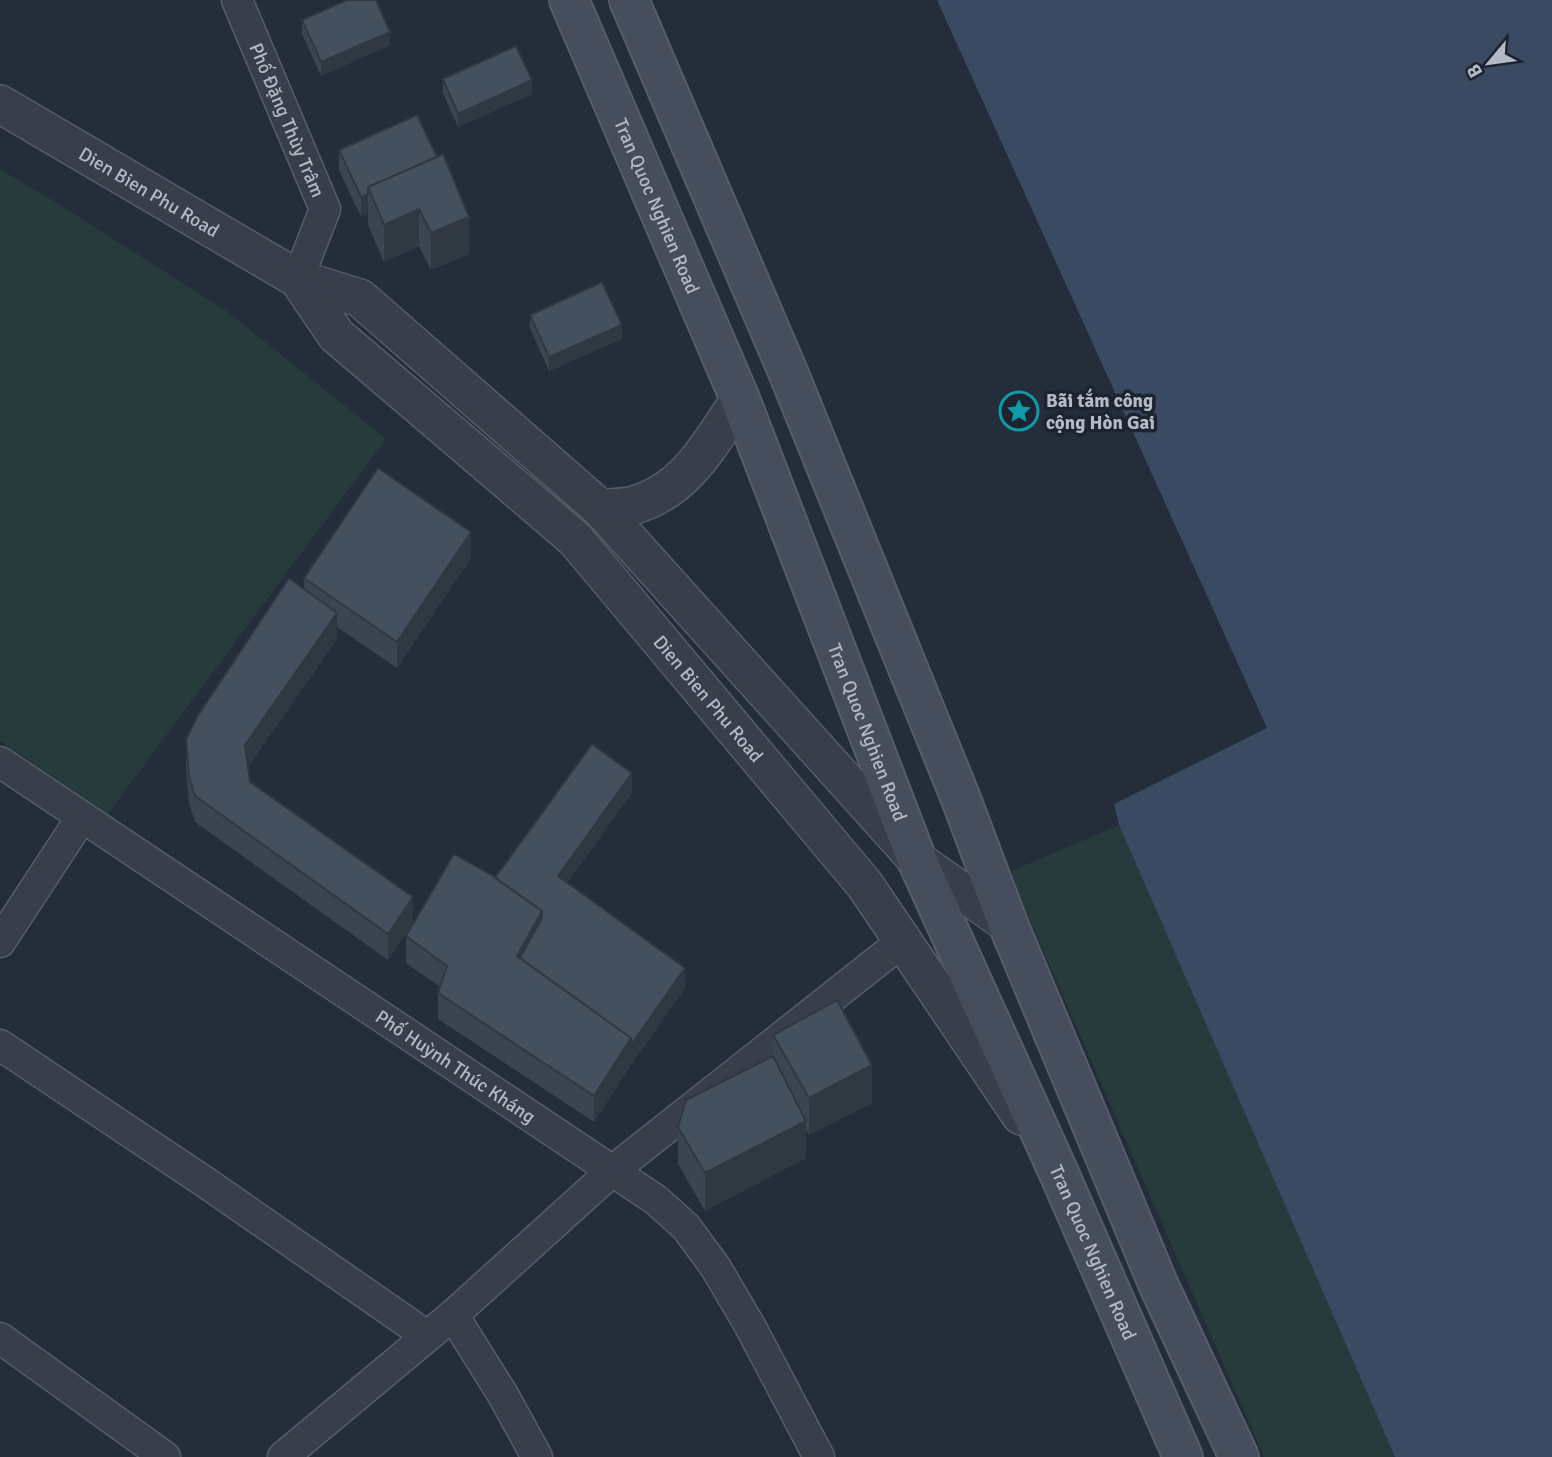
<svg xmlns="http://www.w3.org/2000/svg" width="1552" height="1457" font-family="Signika,sans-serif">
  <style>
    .green { fill: #273a3c }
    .water { fill: #3a4a62 }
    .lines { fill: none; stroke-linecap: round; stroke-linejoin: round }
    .minor-casing { stroke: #565d68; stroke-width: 33 }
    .tertiary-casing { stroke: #565d68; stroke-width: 40 }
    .secondary-casing { stroke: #565d68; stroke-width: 42 }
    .minor { stroke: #383f4a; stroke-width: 30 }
    .tertiary { stroke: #383f4a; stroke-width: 37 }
    .secondary { stroke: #464e5d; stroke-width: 38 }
    .wall { fill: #3b4551 }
    .shaded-wall { fill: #303842 }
    .building { fill: #45505e; stroke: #303842; stroke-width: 2 }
    .labels { text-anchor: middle; stroke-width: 7; stroke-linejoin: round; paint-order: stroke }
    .street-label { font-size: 19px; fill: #b3bac6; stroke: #1d242f }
    .poi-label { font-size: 19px; font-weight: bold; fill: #b3bac6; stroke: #1d242f; text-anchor: start }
  </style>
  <rect width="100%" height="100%" fill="#242d3a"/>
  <path class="green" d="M0,169L57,203L228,312L386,439L108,814L0,741Z
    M1119,825L1395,1457H1264L1009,872Z"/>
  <path class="water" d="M937,0H1552V1457H1395L1119,825L1114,804L1267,728Z"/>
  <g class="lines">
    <defs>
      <g id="minor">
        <path id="s1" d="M237,0L325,209L298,279"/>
        <path id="s2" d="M0,762L656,1200L686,1227L716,1268L750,1326L819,1457"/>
        <path d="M0,942L82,817"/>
        <path d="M0,1045L205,1182L427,1336"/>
        <path d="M453,1315L503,1395L537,1457"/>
        <path d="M0,1338L165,1457"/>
        <path d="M283,1457L453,1315L611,1172L903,941"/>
      </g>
      <g id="tertiary">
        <path id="s3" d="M0,104L298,279L360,298L601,509L917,860L1008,924"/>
        <path id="s4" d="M298,279L336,335L575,539L865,885L1021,1116"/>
        <path d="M601,509C611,507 624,508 634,505C687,490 711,442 740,399"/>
      </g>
      <g id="secondary">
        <path id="s5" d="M569,0L740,399L917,860L1058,1171L1183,1457"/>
        <path d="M629,0L788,372L961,799L1008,924L1159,1286L1239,1457"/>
      </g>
    </defs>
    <use href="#minor" class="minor-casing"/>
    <use href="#tertiary" class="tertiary-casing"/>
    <use href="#secondary" class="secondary-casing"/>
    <use href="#minor" class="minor"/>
    <use href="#tertiary" class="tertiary"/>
    <use href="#secondary" class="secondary"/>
  </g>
  <path class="wall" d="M302,20L390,45L321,76L302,34Z
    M443,79L532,94L458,127L443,93Z
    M417,115L469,254L431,270L419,246L384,262L368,225V214L361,217L339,170V150Z
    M530,315L622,339L549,371L530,328Z
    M471,558L397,668L337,627V639L248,767L250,782L413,924L388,960L195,822L189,803L186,767V740L304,589V578Z
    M632,793L567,883L685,988L631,1065L594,1122L438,1019V993L440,987L406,963V936L495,878Z
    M773,1035L872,1103L809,1135L806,1130V1158L705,1211L678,1164V1127L773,1057Z"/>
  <path class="shaded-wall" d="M390,32V45L321,76V62Z
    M532,80V94L458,127V114Z
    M368,194V214L361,217V197Z
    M419,209V246L384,262V225Z
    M469,217V254L431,270V233Z
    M622,325V339L549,371V357Z
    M471,532V558L397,668V642Z
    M337,613V639L245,771V745Z
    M632,773V793L558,896V876Z
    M413,897V924L388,960V934Z
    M542,911V938L525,968L517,956Z
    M685,968V988L631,1065L594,1122V1096L631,1038Z
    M872,1065V1103L809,1135V1098Z
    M806,1121V1158L705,1211V1173Z"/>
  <path class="building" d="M347,0H376L390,32L321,62L302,20Z
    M516,46L532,80L458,114L443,79Z
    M417,115L437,157L368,187V194L361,197L339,150Z
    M443,154L469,217L431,233L419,209L384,225L368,187Z
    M602,282L622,325L549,357L530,315Z
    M378,468L471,532L397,642L304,578Z
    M289,578L337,613L245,745L250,782L413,897L388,934L195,796L189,777L186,740L197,717Z
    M592,744L632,773L558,876L685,968L631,1045V1038L520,958L542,918V911L495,878Z
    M454,854L493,876L542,911L517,956L631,1038L594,1096L438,993L447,966L406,936Z
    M837,1000L872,1065L809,1098L773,1035Z
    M773,1056L806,1121L705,1173L678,1127L686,1100Z"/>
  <defs>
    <symbol id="sight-ring" viewBox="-11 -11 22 22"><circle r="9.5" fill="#1d242f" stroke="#0f9aa8" stroke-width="1.5"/><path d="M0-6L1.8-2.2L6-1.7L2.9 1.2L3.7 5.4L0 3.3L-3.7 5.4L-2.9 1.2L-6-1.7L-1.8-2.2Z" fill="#0f9aa8"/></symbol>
  </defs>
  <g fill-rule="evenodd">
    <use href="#sight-ring" x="997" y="389" width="44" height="44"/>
  </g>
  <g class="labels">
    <g class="street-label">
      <text dy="7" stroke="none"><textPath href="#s1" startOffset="130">Phố Đặng Thùy Trâm</textPath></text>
      <text dy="7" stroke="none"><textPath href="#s3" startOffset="173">Dien Bien Phu Road</textPath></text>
      <text dy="7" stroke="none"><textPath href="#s5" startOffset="224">Tran Quoc Nghien Road</textPath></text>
      <text dy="7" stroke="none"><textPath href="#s4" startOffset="590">Dien Bien Phu Road</textPath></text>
      <text dy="7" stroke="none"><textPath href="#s5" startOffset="791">Tran Quoc Nghien Road</textPath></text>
      <text dy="7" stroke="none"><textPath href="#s2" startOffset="548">Phố Huỳnh Thúc Kháng</textPath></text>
      <text dy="7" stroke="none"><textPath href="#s5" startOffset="1358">Tran Quoc Nghien Road</textPath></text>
    </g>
    <g class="poi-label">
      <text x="1046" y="407">Bãi tắm công<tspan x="1046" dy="22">cộng Hòn Gai</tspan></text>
    </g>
  </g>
  <g transform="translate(1489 63) rotate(241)" stroke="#1d242f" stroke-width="5" paint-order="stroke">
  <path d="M0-5L12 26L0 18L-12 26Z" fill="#b3bac6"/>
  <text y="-10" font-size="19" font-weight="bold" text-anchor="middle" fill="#b3bac6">B</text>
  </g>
</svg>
